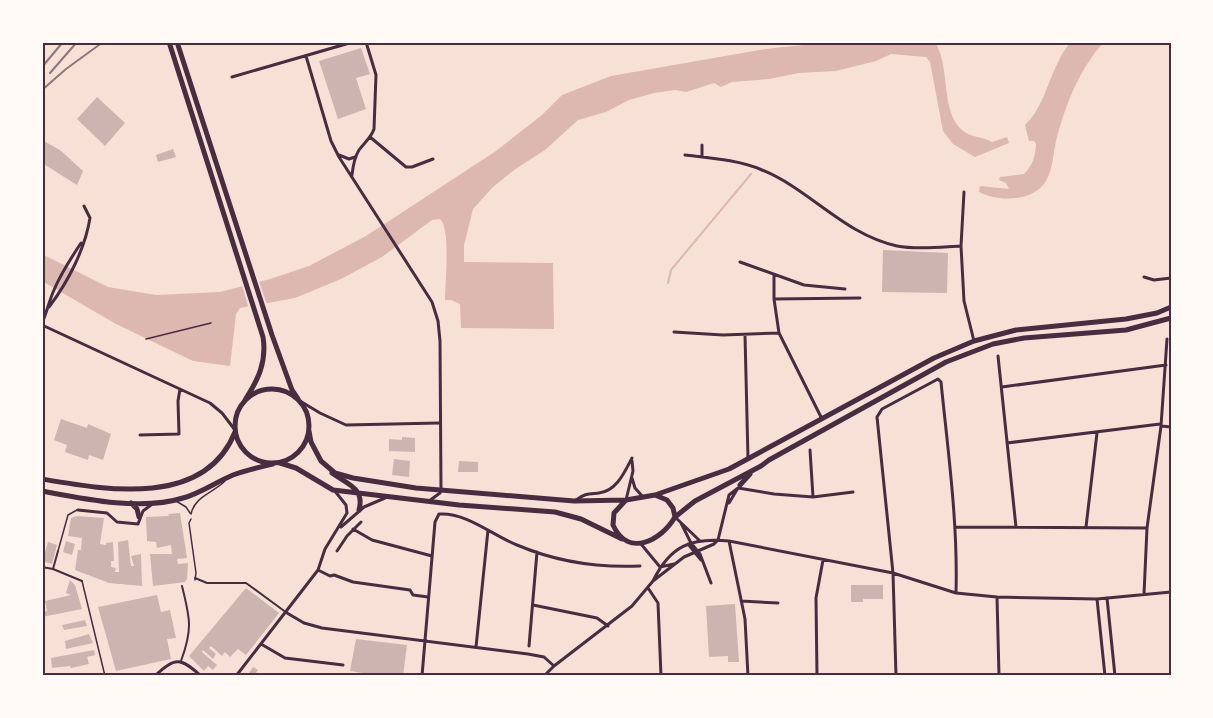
<svg xmlns="http://www.w3.org/2000/svg" width="1213" height="718" font-family="'Roboto Condensed',sans-serif">
  <style>
    .water { fill: #dcb8b0 }
    .pier { fill: #f7e1d7 }
    .lines { fill: none; stroke-linecap: round; stroke-linejoin: round }
    .stream { stroke: #dcb8b0; stroke-width: 2 }
    .building { fill: #ccb4b1 }
    .path { stroke: #4a2c40; stroke-width: 1.5 }
    .service { stroke: #4a2c40; stroke-width: 1.5 }
    .pedestrian { stroke: #4a2c40; stroke-width: 2 }
    .minor { stroke: #4a2c40; stroke-width: 3 }
    .trunk { stroke: #4a2c40; stroke-width: 5 }
    .rail { stroke: #8f747c; stroke-width: 2 }
    .neatline { fill: none; stroke: #4a2c40; stroke-width: 2 }
  </style>
  <rect width="100%" height="100%" fill="#f7e1d7"/>
  <path class="water" d="M832,42H935C951,67 940,111 962,130C971,138 982,136 992,142L1007,137L1009,143L975,157L953,144L943,131L930,62L926,57L891,54L876,61L836,71L799,73L769,79L732,82L721,87L714,83L686,92L675,90L654,93L629,100L606,112L578,120L545,150L514,170L493,187L473,209L464,245V262L553,263L554,329L461,328L460,304L451,300H445C445,283 451,229 440,219L432,220L382,257L341,279L295,298L240,308L236,314L230,366L193,361L116,324L42,281V254L108,287L156,295L220,292L270,279L309,266L366,236L496,151L542,115L562,95L611,76L766,49Z
    M1071,42H1104C1079,69 1065,106 1056,141C1053,154 1053,169 1046,181C1034,202 998,202 979,192L980,186L1009,189L1006,183L999,180L1000,177L1024,174C1033,165 1035,157 1036,144L1034,141H1029L1025,125C1048,103 1049,67 1071,42Z"/>
  <path class="pier" d="M258,278L267,305L249,309L241,282Z"/>
  <g class="lines">
    <path class="stream" d="M668,283L671,270L751,174"/>
  </g>
  <path class="building" d="M361,48L370,74L356,78L366,109L338,119L319,61Z
    M97,97L125,123L105,146L77,119Z
    M42,140L60,150L83,171L77,185L42,163Z
    M173,149L176,157L158,162L156,155Z
    M883,250L948,253L947,293L882,292Z
    M61,419L87,428L88,424L111,434L103,460L89,455L88,460L65,452L67,445L54,440Z
    M402,437L415,438V452L389,451V439L402,440Z
    M394,459L410,461L409,477L392,475Z
    M459,461L478,462V472H458Z
    M180,513L187,558L177,559L178,564L188,563L187,579L185,582L153,586L150,554H172L171,545L157,548L156,542L147,541L146,517L169,516L168,514Z
    M77,516L104,518L100,544L106,545V543L113,542L114,561H111V567L116,568L115,572H119L118,542L128,540L131,566H134L131,556L141,554L142,586L109,583L75,570L78,550H81L82,538L68,536L71,518Z
    M66,541L75,544L72,555L63,552Z
    M48,542L57,545L52,564L42,561L43,552H45Z
    M70,580L75,585L82,609L42,617V612L47,611L45,601L71,595L66,593Z
    M851,585H883V599H863V602H851Z
    M246,588L279,613L246,655L238,649L230,657L225,652L222,656L211,646L209,648L216,654L213,659L203,650L202,652L217,665L213,670L208,666L204,671L189,656Z
    M157,595L161,612L170,610L176,638L167,639L171,659L116,671L98,607Z
    M735,604L739,662H728V656L709,657L706,606Z
    M85,620L87,626L64,630L62,625Z
    M89,634L93,643L66,649L65,641Z
    M356,639L407,645L403,676H382L350,671Z
    M94,650L95,655L87,657L89,664L71,668L70,666L52,668L51,658Z
    M253,667L258,670L254,676H247Z"/>
  <g class="lines">
    <path class="path" d="M146,339L211,323"/>
    <path class="service" d="M176,501L186,507L190,513
      M191,514C195,496 213,493 225,481
      M191,519L189,523L196,573L195,580
      M58,551L68,515L77,510
      M82,581L105,676"/>
    <path class="pedestrian" d="M42,567L53,569L82,581
      M53,569L58,551
      M195,578L207,583H246L287,613
      M181,661C193,629 190,618 182,586"/>
    <path class="minor" d="M306,56L331,141L339,157L432,302L438,321L440,341L441,490L440,493L429,501
      M232,77L353,42
      M370,137L406,167H412L433,159
      M339,155L349,159L355,157
      M685,155C710,158 739,160 762,170C811,190 843,234 897,246C917,250 941,247 961,246
      M702,157V145
      M352,175C353,166 354,158 359,150C364,143 371,138 374,129L376,75L366,42
      M964,192L961,246L964,301L974,341
      M740,262L804,285L845,289
      M774,275V299L779,333L822,419
      M1144,277L1154,280L1171,278
      M774,299L860,298
      M49,307C68,282 85,249 90,218L84,206
      M42,323C47,312 49,301 54,290C61,273 71,258 81,243
      M42,325L210,403L222,413L235,430
      M674,332L723,335L779,333
      M745,335L748,459
      M998,356L1016,527
      M1002,387L1166,365
      M300,401L320,413L346,425L439,423
      M1161,426L1171,427
      M140,435L179,434L178,401L180,389
      M1007,443L1160,424
      M810,450L813,497
      M632,478L635,488L643,497
      M738,488L774,494L813,497L853,492
      M576,500C585,493 589,494 599,493C617,491 625,471 632,458
      M626,500L633,471L632,461
      M729,503L738,488
      M78,510L107,513L117,522L138,524L143,511L151,505
      M675,517L699,540
      M681,523L691,543L700,554L711,583
      M341,527L364,507L385,498
      M955,527L1147,528
      M1086,527L1097,433
      M353,529L372,540L432,556
      M718,540L714,544L684,557L653,581C670,546 691,537 729,541L893,573L956,593L997,597L1097,599L1171,592
      M718,540L729,495L738,488
      M729,541L745,619L748,676
      M641,544L660,567L674,564
      M688,544L701,560
      M337,551L347,536L361,522
      M318,570L330,576L334,575L353,582L410,590L413,595L428,597
      M648,588L658,603L661,676
      M1144,594L1147,528L1161,426L1167,339
      M997,597L999,676
      M1107,598L1115,676
      M1097,599L1105,676
      M741,601L778,603
      M533,605L597,618L608,626
      M287,613L304,623L322,628L528,654L544,657L554,666
      M261,644L285,658L343,665
      M529,646L537,552
      M476,647L488,530
      M155,676C175,656 181,658 201,676
      M236,676L318,570L325,549L347,513L346,505L334,490
      M422,676L435,522L439,514C466,512 492,535 517,545C557,562 597,568 640,566
      M544,676L554,666L632,606L653,581
      M817,676L816,598L823,560
      M896,676L893,573L877,417L882,409L938,379L941,382C948,452 958,522 956,593"/>
    <path class="trunk" d="M169,42L263,337C267,362 258,380 245,400
      M177,42L272,335L292,390L298,399
      M235 426a37 37 0 1 1 74 0a37 37 0 1 1-74 0Z
      M309,431L311,442L321,461L335,473L353,478L416,488L574,501L626,500L655,495L667,500L673,508L675,517C661,541 628,558 613,525L614,513L626,500
      M280,463L296,468L333,490L459,505L555,512L581,519L622,539
      M332,473C347,484 365,488 359,510
      M42,479C106,490 205,508 235,432
      M740,485L750,474
      M42,491C84,499 141,511 183,498C201,493 216,482 233,475C246,470 260,467 273,464
      M655,495L729,469L934,358L974,341L1016,330L1126,319L1157,313L1171,307
      M131,503L137,509L139,517
      M675,517L695,501L761,466L769,460L946,362L993,344L1024,338L1126,330L1171,318"/>
    <path class="rail" d="M42,67L63,42
      M50,73L77,42
      M42,90L66,69L103,42"/>
  </g>
  <rect width="1213" height="718" fill="none" stroke="#fffaf5" stroke-width="87"/>
  <rect x="44" y="44" width="1126" height="630" class="neatline"/>
</svg>
